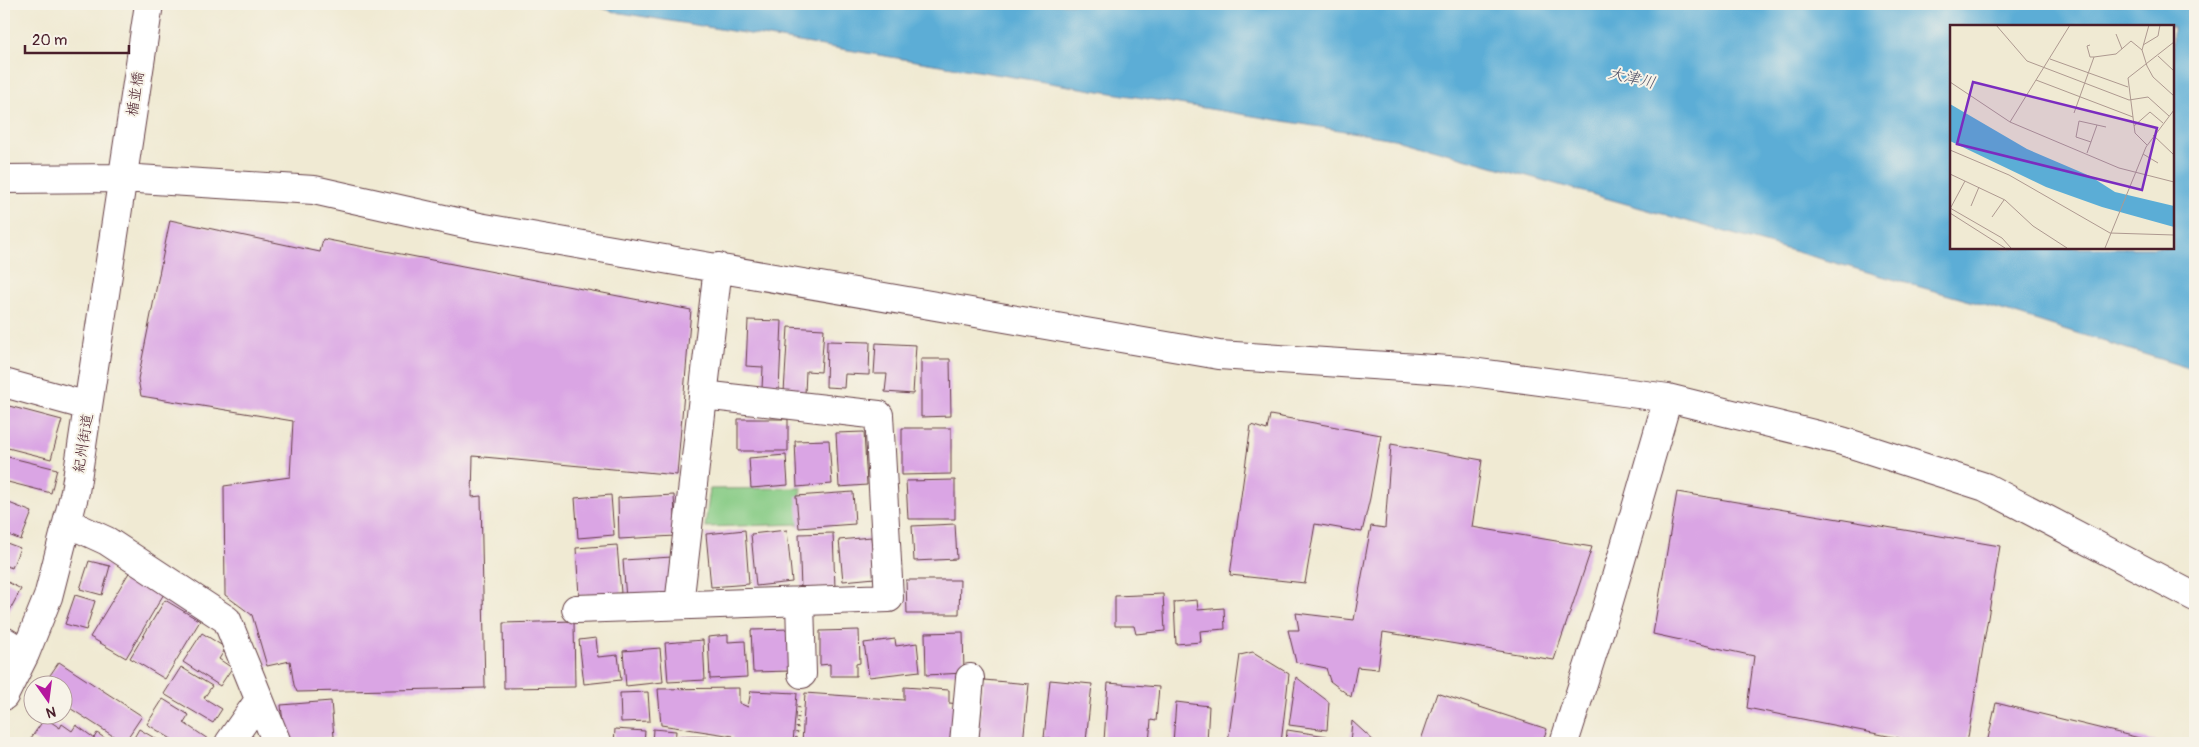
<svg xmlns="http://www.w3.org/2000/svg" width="2199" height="747" font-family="Pangolin,'Klee One',sans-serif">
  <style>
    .green { fill: #86cb84; stroke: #687558 }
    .water { fill: #5badd6; stroke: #526680; fill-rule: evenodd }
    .building { fill: #daa5e4 }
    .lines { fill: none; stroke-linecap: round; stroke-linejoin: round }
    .minor-casing { stroke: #633d44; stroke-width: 30 }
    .path { stroke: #633d44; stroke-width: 3; stroke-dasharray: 1 4; stroke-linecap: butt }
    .minor { stroke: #fff; stroke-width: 28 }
    .labels { text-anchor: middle; stroke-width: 4; stroke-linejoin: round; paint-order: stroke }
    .street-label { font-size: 15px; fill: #4a1f2b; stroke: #f7f3e8 }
    .water-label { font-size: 16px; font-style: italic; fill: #505167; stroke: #f7f3e8 }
    .inset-road { fill: none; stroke: #ae9990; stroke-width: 1 }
    .view { fill: #7b2cbf; fill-opacity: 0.15; stroke: #7b2cbf; stroke-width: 2.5 }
    .inset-edge { fill: none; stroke: #4a1f2b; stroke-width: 2.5 }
  </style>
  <rect width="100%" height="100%" fill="#f7f3e8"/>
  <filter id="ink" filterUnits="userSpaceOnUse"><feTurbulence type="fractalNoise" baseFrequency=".02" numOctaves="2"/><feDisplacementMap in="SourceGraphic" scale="10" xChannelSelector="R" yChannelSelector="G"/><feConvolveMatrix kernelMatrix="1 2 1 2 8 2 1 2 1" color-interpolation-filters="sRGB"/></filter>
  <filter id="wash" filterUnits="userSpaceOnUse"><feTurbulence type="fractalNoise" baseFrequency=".0096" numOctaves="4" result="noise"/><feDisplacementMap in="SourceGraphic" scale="20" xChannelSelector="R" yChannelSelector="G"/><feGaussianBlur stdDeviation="1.12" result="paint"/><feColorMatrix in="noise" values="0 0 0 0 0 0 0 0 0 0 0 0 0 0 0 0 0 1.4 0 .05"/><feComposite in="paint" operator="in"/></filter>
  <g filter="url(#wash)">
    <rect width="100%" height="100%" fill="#f0ead3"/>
    <path class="green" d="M801,488L800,524L705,527L710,489Z"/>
    <path class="water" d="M590,4H2195V370L2009,312L1400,140L615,12ZM1952,26H2173V248H1952Z"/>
    <g id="blocks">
      <path class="building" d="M170,220L320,252L323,239L691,310L677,475L473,456L472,497L481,496L485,688L297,692L294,685L290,661L267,666L252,615L225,595L224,486L290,477L293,421L141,396L138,379Z
        M748,320L782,321L779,390L762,389L763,367L746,366Z
        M788,327L824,329L821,372L806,371L805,394L784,392Z
        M827,341L870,342L869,375L845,374L844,388L826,387Z
        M876,343L916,345L913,394L885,392L887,374H874Z
        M921,359H950L951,416L921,417Z
        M9,406L62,420L51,459L4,447V428Z
        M1270,415L1381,435L1370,498L1362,532L1315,524L1305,583L1230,575L1251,425L1267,430Z
        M738,419H788V451H738Z
        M902,428H951V474L902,475Z
        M864,432L867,485L839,487L836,433Z
        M829,440L832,484L797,487L795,441Z
        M1391,444L1482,460L1472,527L1592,547L1554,660L1383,632L1378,669L1357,667L1351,697L1330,681L1326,668L1296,662L1288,630H1299L1296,613L1354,620L1371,526L1385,528Z
        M786,455L788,485L751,488L749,458Z
        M4,456L57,469L51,493L4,481Z
        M955,480V519H908L906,481Z
        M853,492L855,524L799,528L796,496Z
        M1677,492L2000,546L1967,743H1923L1747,708L1754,656L1653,634Z
        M611,495L614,535L578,538L575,498Z
        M674,495L676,536L619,539L618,498Z
        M4,501L32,512L21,540L4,533Z
        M955,524L957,559L914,561L912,526Z
        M745,530L749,584L711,587L706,534Z
        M787,530L792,582L756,586L751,534Z
        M833,533L835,588L801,589L799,534Z
        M871,537L875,578L843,581L839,540Z
        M4,542L20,548L12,568L4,565Z
        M617,545L621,593L579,596L576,548Z
        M672,557L675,595L626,599L623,560Z
        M89,561L110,566L102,595L80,589Z
        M130,571L165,592L126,658L90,637Z
        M4,580L21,589L4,621Z
        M906,580H960L959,614H907Z
        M1163,594L1165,631L1136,634L1134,626H1115V596Z
        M75,595L95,601L86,630L65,624Z
        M165,600L200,621L165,679L130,658Z
        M1197,600L1198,610L1224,608L1225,629L1200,631L1201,642L1176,644L1174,602Z
        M574,621L575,687L504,688L503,623Z
        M790,629L791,671L753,672L751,630Z
        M859,630L860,663L856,664V676H830V664L820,665V631Z
        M963,632L964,673L926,675L925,633Z
        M202,633L226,648L219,659L232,668L220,686L183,662Z
        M728,635V642L745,641L747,677L710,679L708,637Z
        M596,638L598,657L618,655L621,680L584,684L579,640Z
        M895,639L896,646L917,643L920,671L869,677L864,643Z
        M703,640L705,680L668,682L665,643Z
        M660,648L663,682L626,686L623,651Z
        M1253,652L1289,674L1281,743L1228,742L1240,655Z
        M59,662L142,716L124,743L62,703V684H44Z
        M181,667L212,686L204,698L222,709L213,723L164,694Z
        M1296,677L1329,702L1327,730L1289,725Z
        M984,680L1029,684L1023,743H978Z
        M1050,680L1092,684L1086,741L1044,738Z
        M1108,683L1159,687L1156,721L1151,720L1149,743L1104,741Z
        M904,687L949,690V703L961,704L958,743H802L805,693L904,700Z
        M739,688V703L748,707L751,691L797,693L793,743H732L733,736L661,725L658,689Z
        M648,692L650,721L621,722L620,693Z
        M1437,693L1547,729L1542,743H1420Z
        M163,699L189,715L184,723L208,739L205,743H178L147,724Z
        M331,701L334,737L285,741L281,705Z
        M1176,702L1209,706L1207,743H1173Z
        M1996,703L2160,743H1987Z
        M45,718L60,728L62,724L72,731L76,725L94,738L97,733L112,743H39L31,738Z
        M1352,721L1376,743H1350Z
        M139,729L163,743H131Z
        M615,729L645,731L644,743H614Z
        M653,729L676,731L675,743H652Z
        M1287,730L1327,736L1325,743H1286Z
        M249,734L263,743H243Z
        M681,736L709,737V743H681Z"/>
    </g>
  </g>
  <g filter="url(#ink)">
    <use href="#blocks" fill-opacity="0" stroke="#633d44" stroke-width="1"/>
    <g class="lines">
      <defs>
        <path id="minor" d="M4,179L122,178L314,190L479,227L1219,355L1464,371L1668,398L1842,441L1985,487L2195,597
          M4,383L88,406
          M68,523L107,541L227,620L277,743
          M800,601L802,674
          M679,605L718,267
          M576,609L889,598L879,415L703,395
          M4,641L25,654
          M4,696L25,654L48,597L75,492L149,4
          M229,743L259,700
          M964,743L970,678
          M1564,743L1607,608L1668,398"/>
      </defs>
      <use href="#minor" class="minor-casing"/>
      <path class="path" d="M796,743L799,704"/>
      <use href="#minor" class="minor"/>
    </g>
  </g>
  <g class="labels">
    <g class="street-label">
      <text transform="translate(135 94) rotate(-81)" y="5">楯並橋</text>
      <text transform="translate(83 443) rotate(-81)" y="5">紀州街道</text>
    </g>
    <g class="water-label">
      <text transform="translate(1632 77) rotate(13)" y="6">大津川</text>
    </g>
  </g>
  <g transform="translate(1950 25)">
    <rect width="224" height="224" fill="#f0ead3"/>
    <path d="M0,79L77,124L140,151L165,167L224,181V202L152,182L96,162L0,116Z" fill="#5badd6"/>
    <path class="inset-road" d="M46,0L77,36L179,75L198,72L219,91M199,0L192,25L197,41L203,52L224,71M166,9L172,24M140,20L137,21L140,32H144M193,20L208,11L210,0M208,31L224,46M100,34L178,62M86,55L183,92M0,57L60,97L169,143L224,157M124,88L144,32L166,29L181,16L192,25M60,97L120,0M184,101L200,87L213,98M203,110L224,130M141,117L126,112L129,96L156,102M197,120L185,108L178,53L224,17M0,125L59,150L160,208L224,210M137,128L147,100M193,129L208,138M0,149L55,175L83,201L117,223M21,181L29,162M0,183L52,213L61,223M0,184L15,156M0,188L55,223M42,192L54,175M155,223L196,122L224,85"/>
    <path class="view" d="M23,57L207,103L192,165L7,119Z"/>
    <rect width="224" height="224" class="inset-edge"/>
  </g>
  <rect width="2199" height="747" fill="none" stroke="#f7f3e8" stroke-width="20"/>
  <g transform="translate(48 700) rotate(166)"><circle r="24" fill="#f7f3e8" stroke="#b29e9c"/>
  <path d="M0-4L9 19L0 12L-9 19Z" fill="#b5179e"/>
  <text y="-8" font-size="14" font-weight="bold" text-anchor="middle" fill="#4a1f2b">N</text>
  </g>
  <path d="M25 45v8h104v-8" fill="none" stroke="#4a1f2b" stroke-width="2.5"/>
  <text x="32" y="45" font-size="15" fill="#4a1f2b" stroke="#f7f3e8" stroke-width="4" paint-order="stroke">20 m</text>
</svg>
